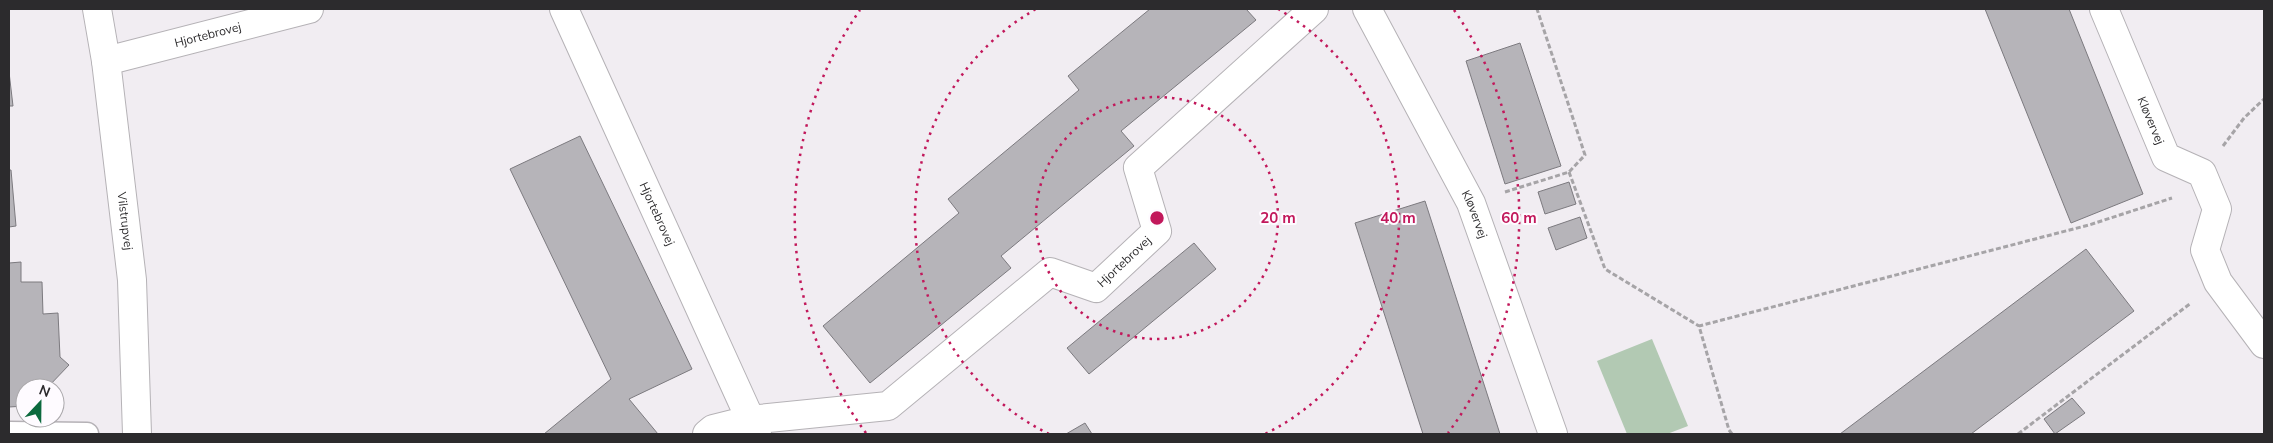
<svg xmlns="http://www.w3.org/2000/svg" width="2273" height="443" font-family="Mulish,sans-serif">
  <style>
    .green { fill: #b2c9b3 }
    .building { fill: #b6b4b9; stroke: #7c7a7f }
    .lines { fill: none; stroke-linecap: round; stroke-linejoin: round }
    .service-casing { stroke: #b5b2b6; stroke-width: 25 }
    .minor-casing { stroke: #b5b2b6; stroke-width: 30 }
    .tertiary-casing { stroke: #b5b2b6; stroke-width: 30 }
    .path { stroke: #a6a4a7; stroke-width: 3; stroke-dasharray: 5 2.5; stroke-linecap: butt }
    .service { stroke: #fff; stroke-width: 22 }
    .minor { stroke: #fff; stroke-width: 28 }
    .tertiary { stroke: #fff; stroke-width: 28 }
    .ring { fill: none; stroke: #c2185b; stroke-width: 2.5; stroke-dasharray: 2.5 5 }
    .labels { text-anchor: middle; stroke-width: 4; stroke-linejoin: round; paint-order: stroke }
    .street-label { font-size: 12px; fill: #2c2b2d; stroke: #fefbff }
    .centre { fill: #c2185b; stroke: #fefbff; stroke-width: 2.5 }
    .ring-label { font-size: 15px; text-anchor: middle; font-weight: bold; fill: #c2185b; stroke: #fefbff; stroke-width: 4; stroke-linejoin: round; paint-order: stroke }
  </style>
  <rect width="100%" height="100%" fill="#f1edf2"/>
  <path class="green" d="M1652,339L1688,426L1667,434H1627L1597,361Z"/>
  <path class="building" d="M1150,9H1246L1256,20L1121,131L1134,146L1001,256L1011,268L870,383L823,326L959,213L948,199L1079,90L1068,76Z
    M1985,9H2069L2143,194L2071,223Z
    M1520,43L1561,166L1505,184L1466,61Z
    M9,72L13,106H9Z
    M580,136L692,369L629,399L658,434H544L611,379L510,169Z
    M9,170H11L16,226L9,227Z
    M1569,182L1576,204L1545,214L1538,192Z
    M1425,201L1500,434H1423L1355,223Z
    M1580,217L1587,238L1556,250L1548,228Z
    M1194,243L1216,269L1089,374L1067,348Z
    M2086,249L2134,311L1971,434H1840Z
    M21,262V282H42L43,314L58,313L60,357L69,365L47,388H25V406L9,407V263Z
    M2072,398L2085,413L2055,434L2044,419Z
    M1085,423L1092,434H1066Z"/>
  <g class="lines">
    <defs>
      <path id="service" d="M9,433L87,434"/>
      <g id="minor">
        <path id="s1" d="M564,9L757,434"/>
        <path id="s2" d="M1367,9L1471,203L1553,434"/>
        <path id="s3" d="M2104,9L2166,157L2202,173L2217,209L2205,250L2218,282L2264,344"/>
        <path id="s4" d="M106,61L309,9"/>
        <path id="s5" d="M707,434L713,429L749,420L888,406L1050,272L1096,288L1157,231L1138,168L1314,9"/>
      </g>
      <g id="tertiary">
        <path id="s6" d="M97,9L106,61L132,280L137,434"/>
      </g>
    </defs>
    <use href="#service" class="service-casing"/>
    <use href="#minor" class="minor-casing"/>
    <use href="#tertiary" class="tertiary-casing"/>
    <path class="path" d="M2223,146L2244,118L2264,99
      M1569,172L1605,269L1699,326
      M1505,192L1569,172L1585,155L1537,9
      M1732,434L1729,430L1699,326L2089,225L2172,198
      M2018,434L2191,303"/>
    <use href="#service" class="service"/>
    <use href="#minor" class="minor"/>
    <use href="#tertiary" class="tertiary"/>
  </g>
  <g class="ring">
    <circle cx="1157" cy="218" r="121"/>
    <path d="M1049 434A241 241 0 0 1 1036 9M1278 9A241 241 0 0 1 1265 434"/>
    <path d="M866 433A362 362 0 0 1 860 10M1454 10A362 362 0 0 1 1448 433"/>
  </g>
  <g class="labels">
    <g class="street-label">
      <text dy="4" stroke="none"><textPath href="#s4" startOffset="105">Hjortebrovej</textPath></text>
      <text dy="4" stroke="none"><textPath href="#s3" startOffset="121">Kløvervej</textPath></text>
      <text dy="4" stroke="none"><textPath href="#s1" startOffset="225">Hjortebrovej</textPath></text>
      <text dy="4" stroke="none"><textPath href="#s2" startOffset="232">Kløvervej</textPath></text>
      <text dy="4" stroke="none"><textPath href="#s6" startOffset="214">Vilstrupvej</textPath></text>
      <text dy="4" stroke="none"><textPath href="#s5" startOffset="482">Hjortebrovej</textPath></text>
    </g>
  </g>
  <circle cx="1157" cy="218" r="8" class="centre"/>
  <g class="ring-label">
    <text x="1278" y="223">20 m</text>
    <text x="1398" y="223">40 m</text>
    <text x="1519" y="223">60 m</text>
  </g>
  <rect width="2273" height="443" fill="none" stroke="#2c2b2d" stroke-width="20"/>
  <g transform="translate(40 403) rotate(22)"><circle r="24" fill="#fefbff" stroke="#aaa8ab"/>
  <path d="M0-4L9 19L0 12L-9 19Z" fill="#0c6a3e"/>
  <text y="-8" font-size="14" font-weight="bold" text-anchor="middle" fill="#2c2b2d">N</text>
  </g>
</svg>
